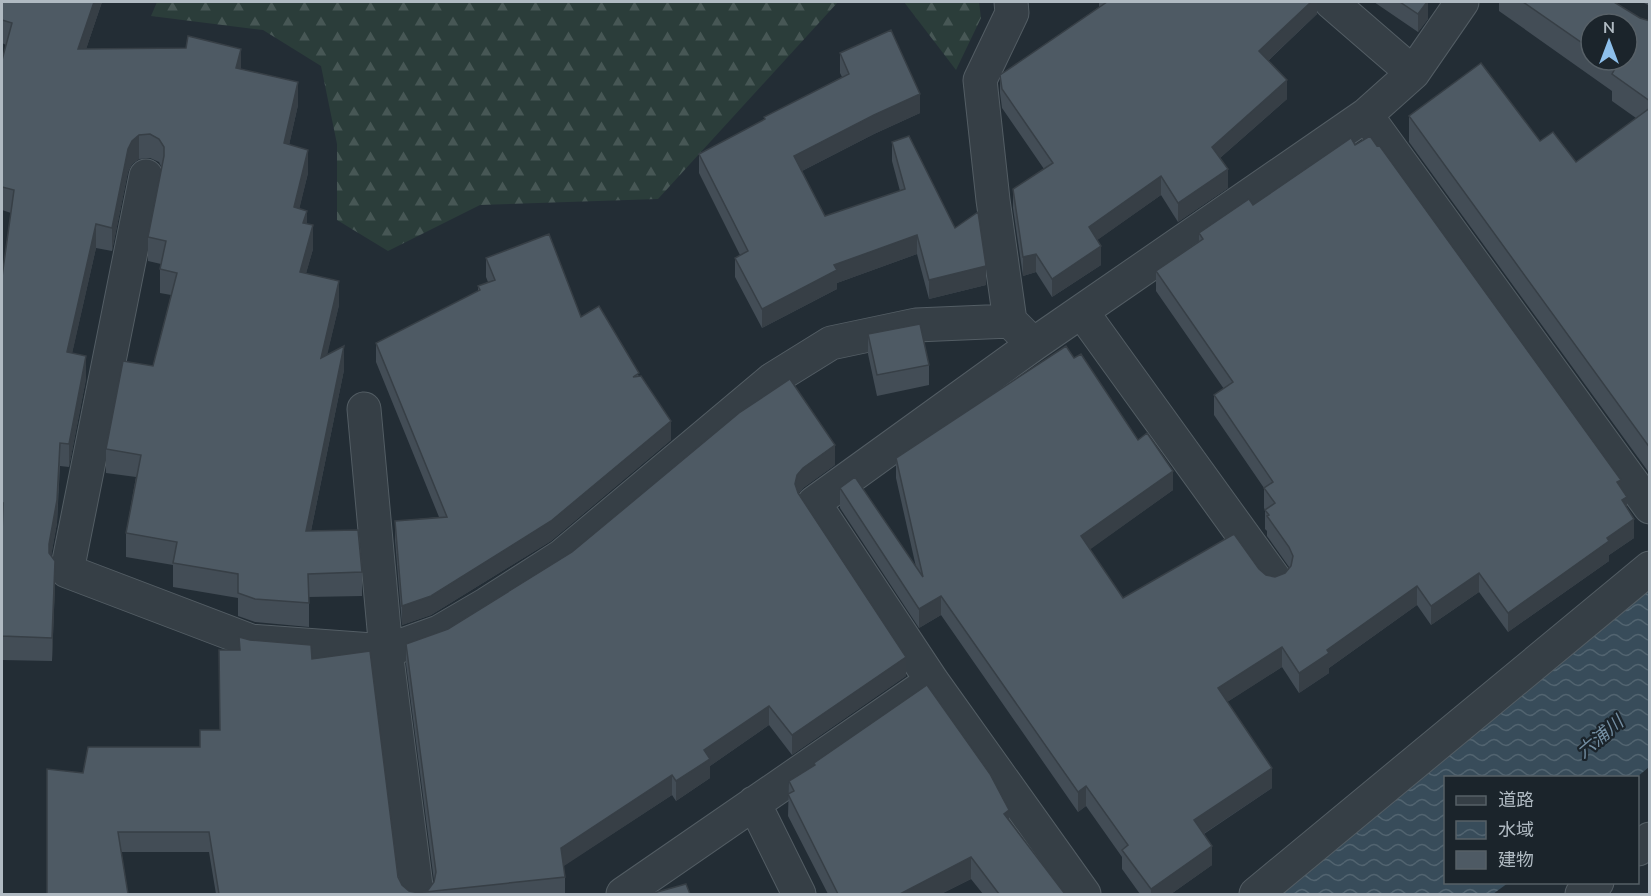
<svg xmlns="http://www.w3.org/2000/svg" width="1651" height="896" font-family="'Nunito Sans','Noto Sans JP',sans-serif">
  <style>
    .forest { fill: url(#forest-firs) }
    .water { fill: url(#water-waves) }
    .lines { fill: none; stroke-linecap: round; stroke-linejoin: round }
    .street-casing { stroke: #535d64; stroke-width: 35 }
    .street { stroke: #363f46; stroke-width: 33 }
    .wall { fill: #434d56; fill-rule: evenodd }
    .shaded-wall { fill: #373f46 }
    .building { fill: #4e5a64; stroke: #373f46; stroke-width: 1.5 }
    .labels { text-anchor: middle; stroke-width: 4.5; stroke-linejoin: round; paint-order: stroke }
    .water-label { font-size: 18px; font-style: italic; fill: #748fa3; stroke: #1b242b }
  </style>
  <defs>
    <pattern id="forest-firs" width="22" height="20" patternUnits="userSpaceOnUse" patternTransform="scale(1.5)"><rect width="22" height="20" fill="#2b3d3a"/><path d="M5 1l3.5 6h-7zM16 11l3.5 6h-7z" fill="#475755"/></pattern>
    <pattern id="water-waves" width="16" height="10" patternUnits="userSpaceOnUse" patternTransform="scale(1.5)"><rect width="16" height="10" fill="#384c5a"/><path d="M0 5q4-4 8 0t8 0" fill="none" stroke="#526470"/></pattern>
  </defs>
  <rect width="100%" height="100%" fill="#232d35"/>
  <path class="forest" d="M157,2H838L658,199L480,205L388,251L337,220V144L321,66L263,30L151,16Z
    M904,2H979L981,18L956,70Z"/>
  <path class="water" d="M1649,588V767L1637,777L1446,778V882L1508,883L1493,894H1279Z"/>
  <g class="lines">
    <defs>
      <path id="street" d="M1011,2L1012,13L980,80L993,200L1010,321L1026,337
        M1331,2L1413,73L1462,2
        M1366,115L1650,507
        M146,176L67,571L251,641L386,651L439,632L487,604L562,556L773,379L831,343L916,325L1010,321
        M1082,312L1274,578
        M364,409L386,651L417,894
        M754,803L799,894
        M1638,849L1650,839
        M623,894L932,681
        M1084,894L932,681L814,503L1034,344L1366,115L1413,73
        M1256,894L1650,568
        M1582,894L1597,882"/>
    </defs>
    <use href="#street" class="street-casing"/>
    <use href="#street" class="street"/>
  </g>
  <path class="wall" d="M2,2H102L86,49L241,69L298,105L289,145L308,173L299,209L307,224L313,249L306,273L339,305L327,354L344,370L311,531L362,572V596L309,597V627L255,622L238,616V598L173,587V565L126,557V533L136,477L106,473V449L153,366L171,295L160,293V269L161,264L148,261V237L162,168L159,162L150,158L139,159L132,164L128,172L112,251L96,248L72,353L86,379L69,467L60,466L57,523L51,556L55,585L52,661L2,660V277L11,213L2,210V60L6,45L2,43Z
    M1099,2H1317V14L1268,61L1287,99L1220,158L1228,188L1178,222L1161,195L1097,240L1101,265L1052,297L1036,272L1023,276L1013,208V189L1044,169L1002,108L1000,93V75L1099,7Z
    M1374,2H1428V19L1418,32Z
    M1499,2H1614L1640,18L1650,21V474L1409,142V116L1540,141L1576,162L1636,118L1612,101V91L1499,11ZM1591,24L1627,60H1591Z
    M1642,2H1650V6Z
    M840,53L920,113L874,134L802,171L825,216L900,191L892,161V142L955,228L986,285L929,299L917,254L837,283V289L762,328L735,277V258L740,255L699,173V154L764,120V117L842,77L840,73Z
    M1355,145L1621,489L1634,538L1609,555V561L1508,632L1479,592L1431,625L1417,605L1329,668V673L1299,693L1282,667L1227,702L1272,788L1204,834L1212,865L1171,894H1140L1122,869V857L1086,806L1078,812L941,615L919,628L840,508V488L916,567L896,478V458L1074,358L1138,440L1173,490L1090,549L1123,598L1259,569L1266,575L1275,577L1285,573L1289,567L1267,536V531L1265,529V510L1264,508V488L1214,415V395L1224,389L1156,291V271L1199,241V233L1253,205Z
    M486,258L581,317L639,376L671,440L551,541L431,615L402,625L395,540V521L439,517L376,362V343L478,291V286L488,282L486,277Z
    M868,334L929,365V385L877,396L868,354Z
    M835,465L803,488L798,494L906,676L792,755L769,725L710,766V778L676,801L672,795L563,866L565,877V894H216L209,852H121L83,773L200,747L220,730L312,659L402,885L409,891L419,893L428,890L434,881L406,664V644L448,629Z
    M814,763L1009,821L1065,894H983L971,879L941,894H828L788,816L789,781L814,766Z"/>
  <path class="shaded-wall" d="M94,2H102L78,73V49Z
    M1311,2H1317V14L1259,69V51Z
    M1427,2H1428V19L1418,32V14Z
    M241,49V73L236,68Z
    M1287,80V99L1212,165V147Z
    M298,82V105L284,167V143Z
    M920,94V113L874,134L794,175V156L874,115Z
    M139,135V159L132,164L128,172L112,251V228L128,149L132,141Z
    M308,150V173L294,231V207Z
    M1228,169V188L1178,222V203Z
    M1161,176V195L1089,246V227Z
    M307,211V234L303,223Z
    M96,224V248L67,376V352Z
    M313,225V249L300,295V272Z
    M917,235V254L837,283V289L762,328V309L834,265Z
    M1101,246V265L1052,297V279Z
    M1036,254V272L1023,276V257Z
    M986,266V285L929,299V280Z
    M339,281V305L321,381V358Z
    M344,346V370L306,555V531Z
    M86,356V379L69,467V444Z
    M671,421V440L551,541L431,615L402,625V606Z
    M60,443L57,523L49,568V544Z
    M835,445V465L803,488L797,495L795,484L797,475L803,468Z
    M1173,471V490L1081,556V536Z
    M1621,480V499L1617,482Z
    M1627,497V517L1622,500Z
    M1634,519V538L1609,555V561L1508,632V613L1607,538Z
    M55,561V585L52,661V638Z
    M1479,573V592L1431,625V606Z
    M1417,586V605L1329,668V673L1299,693V673L1327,650Z
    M941,596V615L919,628V609Z
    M1282,647V667L1218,708V688Z
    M906,657V676L792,755V735Z
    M769,706V725L710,766V778L676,801V781L704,750Z
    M1272,768V788L1194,840V820Z
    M672,775V795L561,868V848Z
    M1086,786V806L1078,812V792Z
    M1009,810V832L1004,814Z
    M1212,846V865L1171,894H1151V889Z
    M971,857V879L941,894H900Z"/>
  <path class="building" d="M2,2H94L78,49L186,48L188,36L241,49L236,68L298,82L284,143L308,150L294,207L307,211L303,223L313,225L300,272L339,281L321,358L344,346L306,531L358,530L362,572L308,574L309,603L255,599L238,593V574L173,563L177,542L126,533L141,455L106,449L123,361L153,366L177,273L160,269L166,241L148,237L164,156V147L159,139L150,134L139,135L132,141L128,149L112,228L96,224L67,352L86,356L69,444L60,443L57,500L49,544V553L55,561L52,638L2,636V534L3,503H2V277L14,190L2,187V60L12,23L2,20Z
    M1107,2H1311L1259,51L1287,80L1212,147L1228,169L1178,203L1161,176L1089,227L1101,246L1052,279L1036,254L1023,257L1013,189L1053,163L1002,89L1000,75Z
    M1400,2H1427L1418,14Z
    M1523,2H1614L1640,18L1650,21V101L1612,74L1616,67L1606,60H1627V24H1591V49Z
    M891,30L920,94L874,115L794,156L825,216L905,189L892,142L909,136L955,228L978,212L986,266L929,280L917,235L834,265L837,270L762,309L735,258L748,251L699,154L765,119L764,117L849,74L840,53Z
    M1481,63L1540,141L1553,132L1576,162L1650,108V448L1409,116Z
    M1370,136L1377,146L1379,145L1621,480L1617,482L1627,497L1622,500L1634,519L1607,538L1609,541L1508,613L1479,573L1431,606L1417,586L1327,650L1329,653L1299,673L1282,647L1218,688L1272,768L1194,820L1212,846L1151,889L1122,850L1128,845L1086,786L1078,792L941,596L919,609L840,488L855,477L923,577L896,458L1066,346L1074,358L1081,354L1138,440L1147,433L1173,471L1081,536L1123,598L1234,534L1259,569L1266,575L1275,577L1285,573L1291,566L1293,556L1289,547L1267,516L1269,515L1265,510L1275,503L1264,488L1273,482L1214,395L1233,382L1156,271L1203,239L1199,233L1249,199L1253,205L1351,138L1355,145Z
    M549,234L581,317L599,306L639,373L633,377L641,376L671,421L551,521L431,596L402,606L395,521L447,517L376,343L480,290L478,286L495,280L486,258Z
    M920,324L929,365L877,375L868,334Z
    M790,379L835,445L803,468L797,475L795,484L798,493L906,657L792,735L769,706L704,750L710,759L676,781L672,775L561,848L565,877L406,894H219L209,832H118L128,894H47V769L83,773L88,747H200V730H220L219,650H240L239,637L250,640L311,645L312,659L370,651L398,877L402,885L409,891L419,893L428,890L434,882L436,872L406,644L448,629L572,552L739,413Z
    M927,685L990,774L1009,810L1004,814L1065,894H999L971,857L900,894H838L788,794L794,791L789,781L815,765L814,763Z
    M686,884L690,894H650Z"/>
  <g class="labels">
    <g class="water-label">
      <text transform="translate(1600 737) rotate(-40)" y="6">六浦川</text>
    </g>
  </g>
  <rect width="1651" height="896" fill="none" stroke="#b0bac2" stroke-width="6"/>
  <rect x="1444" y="776" width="195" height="108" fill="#1b242b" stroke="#576067" stroke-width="1.5"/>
  <rect x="1456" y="796" width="30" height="9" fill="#363f46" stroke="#576067" stroke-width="1.5"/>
  <text x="1498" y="806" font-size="18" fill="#b0bac2">道路</text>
  <rect x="1456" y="821" width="30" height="18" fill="url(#water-waves)" stroke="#576067" stroke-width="1.5"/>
  <text x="1498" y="836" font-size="18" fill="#b0bac2">水域</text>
  <rect x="1456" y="851" width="30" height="18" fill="#4e5a64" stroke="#576067" stroke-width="1.5"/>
  <text x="1498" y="866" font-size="18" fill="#b0bac2">建物</text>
  <g transform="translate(1609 42)"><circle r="28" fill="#1b242b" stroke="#576067" stroke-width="1.5"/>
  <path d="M0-4.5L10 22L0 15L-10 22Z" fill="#8dbfeb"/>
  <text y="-9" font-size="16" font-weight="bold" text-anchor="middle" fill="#b0bac2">N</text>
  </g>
</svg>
